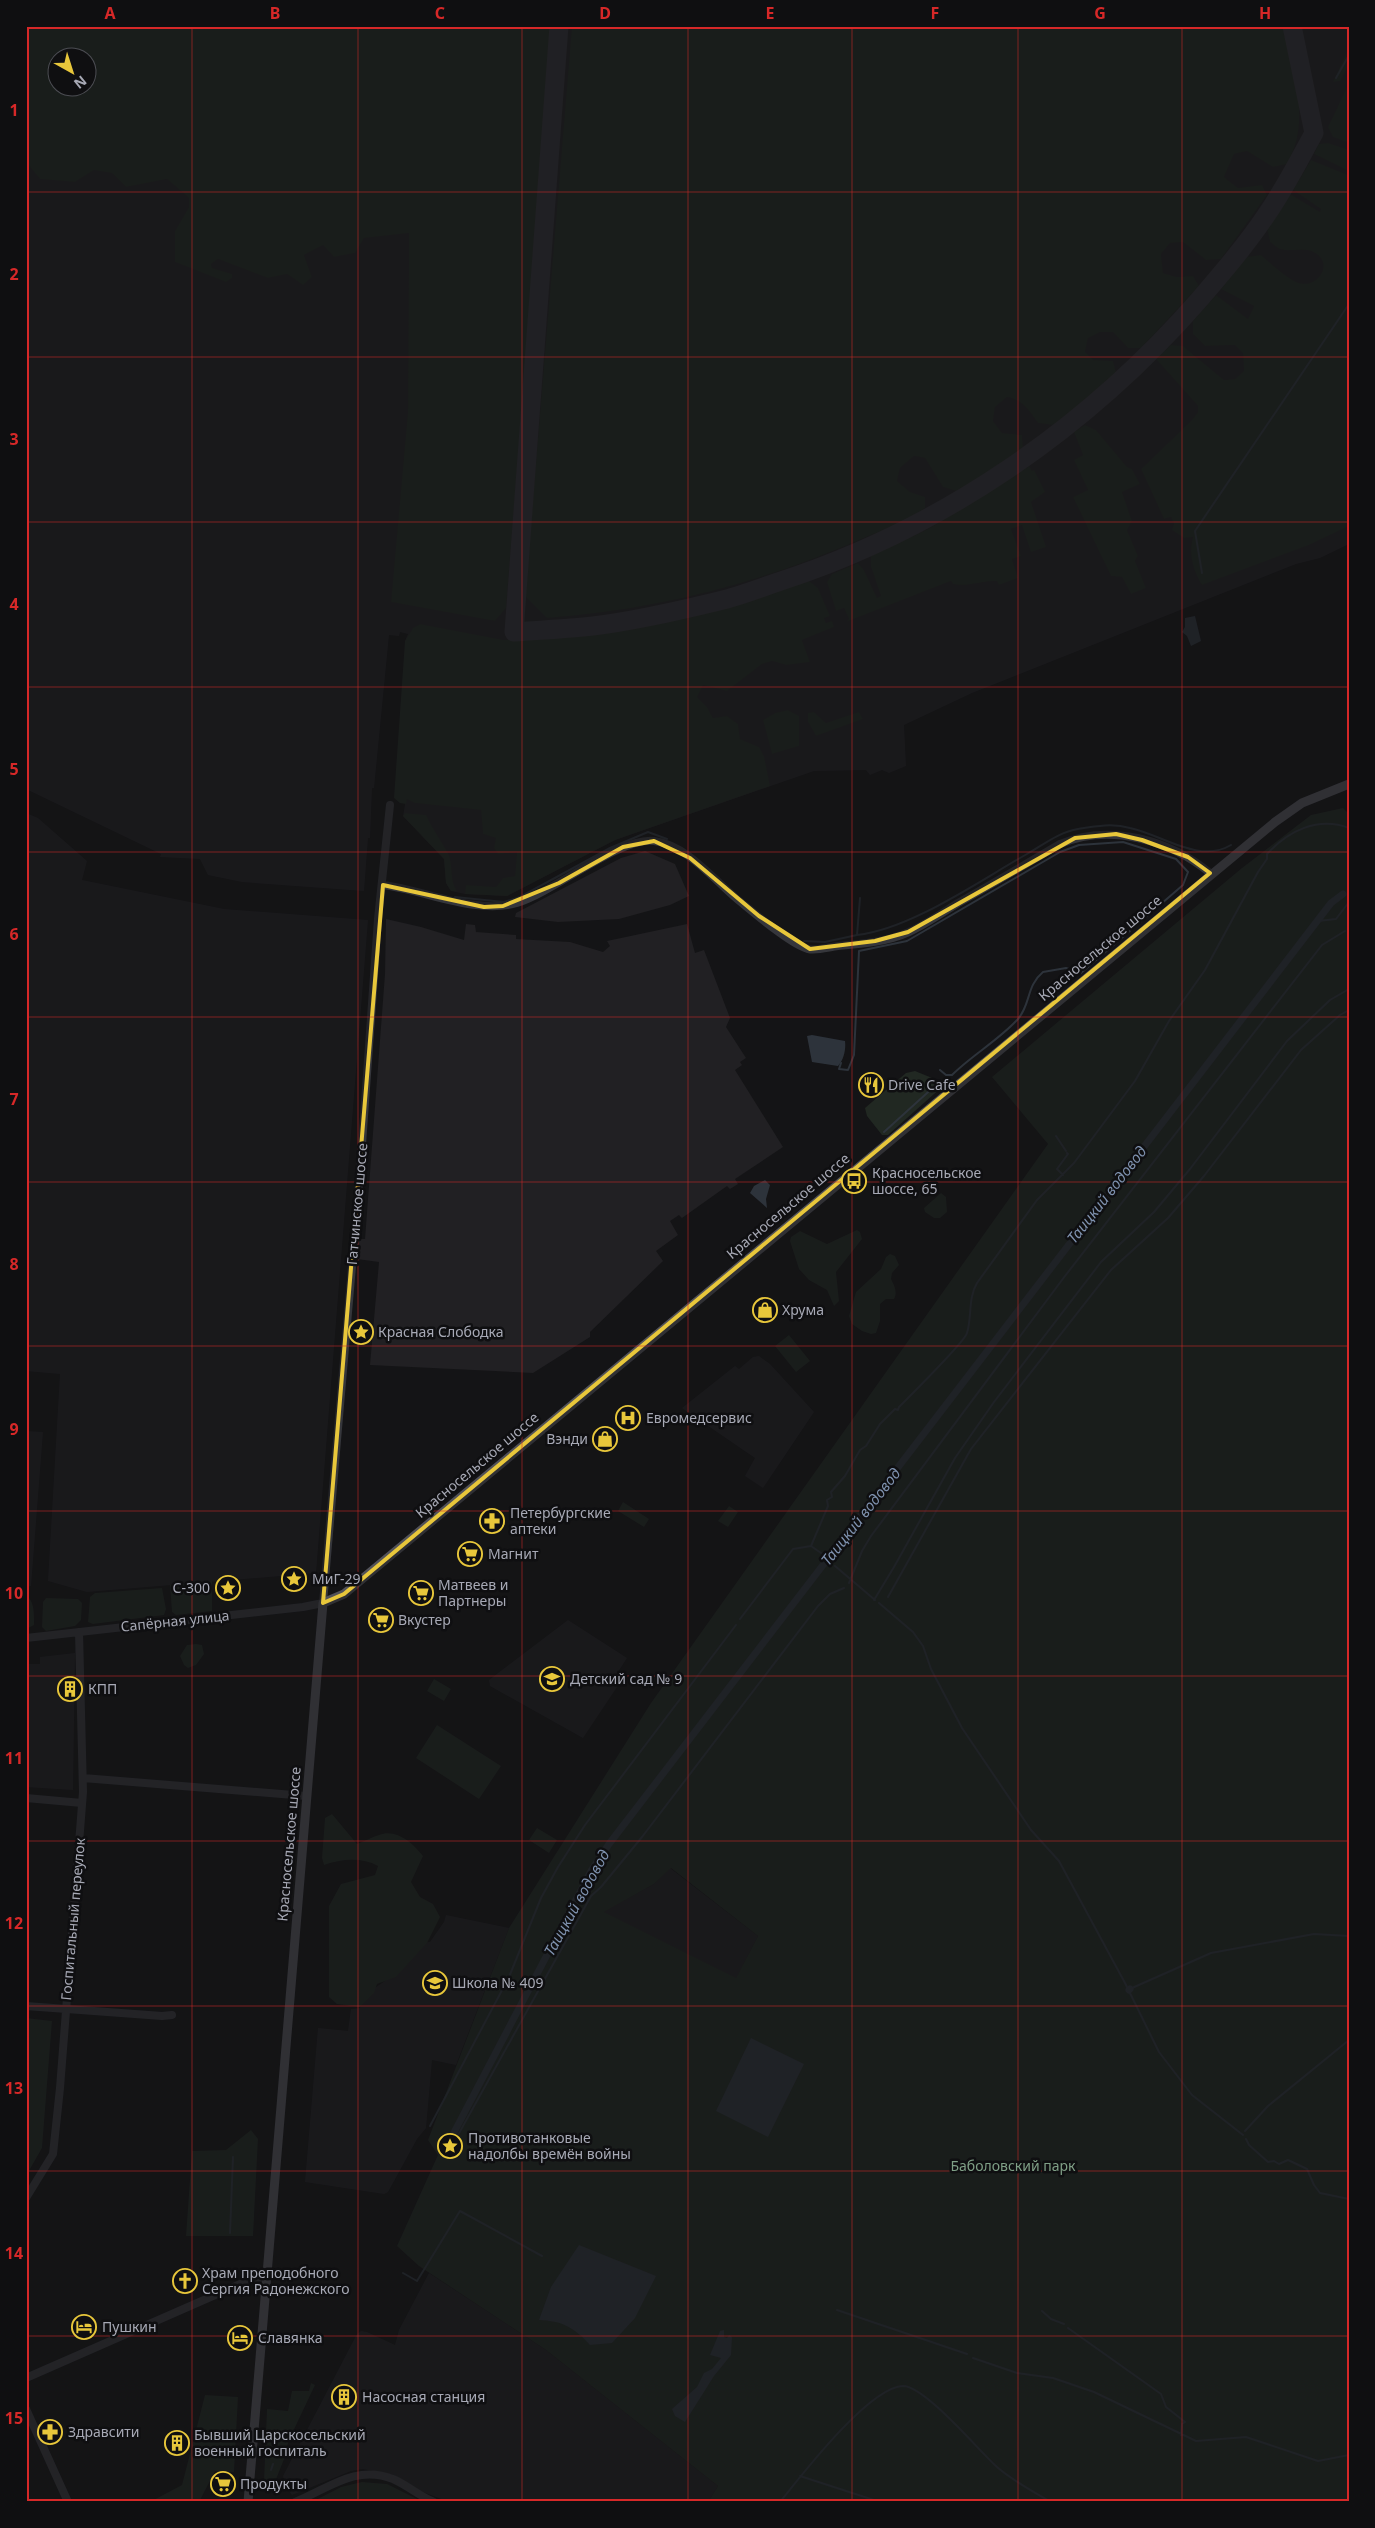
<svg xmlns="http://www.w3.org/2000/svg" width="1375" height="2528" font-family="'Noto Sans',sans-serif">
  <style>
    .built { fill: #212023; fill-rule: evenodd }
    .green { fill: #212822; fill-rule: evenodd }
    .water { fill: #2d333b }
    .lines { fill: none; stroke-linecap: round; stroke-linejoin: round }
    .stream { stroke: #2d333b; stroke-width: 2 }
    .canal { stroke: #2d333b; stroke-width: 7 }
    .taxiway { stroke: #303035; stroke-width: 19 }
    .minor { stroke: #35363b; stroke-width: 8 }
    .major { stroke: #525259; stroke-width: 9 }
    .marked { fill: none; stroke: #e8c73b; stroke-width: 4; stroke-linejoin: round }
    .grid { fill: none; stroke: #d62828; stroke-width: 1; stroke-opacity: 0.55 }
    .labels { text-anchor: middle; stroke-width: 5; stroke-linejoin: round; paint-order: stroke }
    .street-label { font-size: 14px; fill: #a7a9b5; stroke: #0f0f11 }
    .poi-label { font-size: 14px; fill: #a7a9b5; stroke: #0f0f11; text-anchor: start }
    .park-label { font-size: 14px; fill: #7f9f86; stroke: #0f0f11 }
    .water-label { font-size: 15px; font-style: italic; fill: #7f92af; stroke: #0f0f11 }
    .neatline { fill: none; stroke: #d62828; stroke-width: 2 }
    .grid-label { font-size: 16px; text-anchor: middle; font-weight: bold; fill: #d62828 }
  </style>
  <rect width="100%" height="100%" fill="#141416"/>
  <path class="built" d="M26,26H1349V544L1320,558L1296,564L972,693L904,725L906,766L889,773L882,770L870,775L866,770L814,771L615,840L507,896L465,894L451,891L446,883L444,859L403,816L406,799L413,642L405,641L408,634L400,632L399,636L389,635L374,788H372L370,838H368L364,891L242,882L208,875L200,859L160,857L161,854L26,789ZM58,58H88V88H58Z
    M26,813L38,818L87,861L82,880L224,909L368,920L316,1573L87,1592L48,1581L60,1374L26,1371Z
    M645,851L675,864L689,896L670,905L619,919L558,922L515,917L516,913L621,858Z
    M386,919L421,927L464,940L466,924L475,925L476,932L516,935V939L570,942L603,952L610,946L607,941L687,924L695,953L704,950L730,1018L726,1027L746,1058L740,1062L742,1065L735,1070L783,1147L735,1179L738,1184L730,1189L727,1186L682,1218L679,1215L670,1221L678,1235L656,1251L663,1261L590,1332V1337L533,1373L370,1365L379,1262L357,1259L358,1239H365L385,974Z
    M759,1356L770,1364L814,1412L763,1488L745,1476L755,1458L682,1408L735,1366L739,1369L753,1357Z
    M26,1431L43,1432L31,1586L26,1587Z
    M568,1620L627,1658L614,1678L619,1684L583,1738L490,1686L489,1680Z
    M75,1653L73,1790L26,1787V1664H40V1657Z
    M670,1868L758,1936L736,1979L603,1912L654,1884Z
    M446,1915L509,1928L456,2065L432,2060L426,2128L417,2139L388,2192L384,2194L305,2182L318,2028L348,2031L351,2009L360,2008L366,1994L398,1972L400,1945L430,1942L444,1922Z
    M429,2273L546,2350L718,2486L708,2502H449L418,2490L394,2475L363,2469L351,2471L292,2495L285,2485L283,2476L357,2334L361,2331L367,2332L395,2345L399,2330Z"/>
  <path class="green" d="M26,26H552L506,608L495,621L391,602L408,411L409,233L364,238L355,253L334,257L323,245L304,255L312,277L303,285L287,274L268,278L218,259L211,264L212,268L232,274V278L226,282L175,262V231L189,207V198L167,179L126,187L112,173L94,170L75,182L40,179L26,162ZM58,58H88V88H58Z
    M572,26H1283C1293,72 1312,121 1287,164L1273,167L1247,151L1234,154L1224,177L1238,188L1262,185L1267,195L1221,259L1206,260L1183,242L1170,243L1161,254L1163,273L1177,277L1193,276L1199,286L1141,348H1128L1113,332H1100L1088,338L1085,352L1093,360L1113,361L1116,372L1077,408L1053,425L1038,423C1030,412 1022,399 1007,397L995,407L993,421L1002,433L1022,435L1023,448L971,484L956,491L943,487L925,458L914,456L900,468L897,481L910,492L925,497V508C906,523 879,531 857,541C758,584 655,610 547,618L525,596Z
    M1349,47V65L1340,81L1333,82Z
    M1349,83V143L1333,137L1328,127Z
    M1328,143L1349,150V171L1314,154L1319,144Z
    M1311,160L1348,175L1349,173V526L1309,545L1202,585C1193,571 1188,553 1193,537L1184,538L1172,530L1174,524L1171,517L1164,519L1141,469L1192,420L1198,412V406L1156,359L1171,345L1183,346L1224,380L1235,379L1244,371L1243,353L1235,345L1205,346L1193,334V321L1216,295L1248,319L1254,306L1221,289L1246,257L1261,255C1272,264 1286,278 1299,283C1316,288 1332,267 1318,255C1306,245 1293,253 1280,249C1277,248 1273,244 1270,242L1267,228L1290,194L1320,212L1321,209L1293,190Z
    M1085,425L1096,430L1127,467L1132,469L1140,484L1122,492L1132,521L1127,530L1138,556L1135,561L1146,588L1131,594L1122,577L1111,576L1073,497L1088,490L1074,460L1083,455L1074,432Z
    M1029,466L1032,471L1034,470L1045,492L1031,502L1046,547L1031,552L1022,525L1011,529L1021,556L1012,559L1018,578L999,585L997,581C979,581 971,587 953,584L951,581L846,622L849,619L844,608L836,611L827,582L832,574L858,563L864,570L877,598L881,596L871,567V556L928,529Z
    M809,581L818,588L830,616L824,618L826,623L832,621L834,627L802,640L810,662L786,665L772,661L762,664L727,691L703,685L697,697L707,707L713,718L727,716L738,724L740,739L759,747L764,756L770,786L615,840L507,896L465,894L466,885L496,887L503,878L515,876L517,852L498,854L494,848L496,838L483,834L481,810L415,803L407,799L406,804L400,803L394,798L405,641L413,628L420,624L504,640L602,633L707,612Z
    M788,710L799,716V746L772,754L763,720L775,713Z
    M814,712L826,723L859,712L863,719L816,736L808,722V713Z
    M1343,808L1349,814V2502H708L718,2486L546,2350L419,2266L397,2246L438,2155L428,2140L509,1928L651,1703L1048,1144L992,1077L1242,868L1311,815ZM671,1868L758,1936L736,1978L604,1912L654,1884Z
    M405,813L426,815C432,828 441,840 448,853C454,866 449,880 457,891H451L446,883L444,859L403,816Z
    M915,1071L942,1082L943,1086L888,1135H882L867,1116L865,1108L906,1073Z
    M941,1193L946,1197L947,1212L940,1218H934L925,1212L924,1208Z
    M857,1230L860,1232L862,1239L836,1272L839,1301L834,1306L827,1290L809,1280L799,1269L790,1241L791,1237L800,1231L827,1244Z
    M890,1254L895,1256L899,1265L892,1273L891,1279C894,1285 898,1292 894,1299H886L880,1304V1321L876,1333L871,1334L862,1331L852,1324L849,1316L856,1292L881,1269L886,1257Z
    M789,1335L810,1361L796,1372L775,1346Z
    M623,1502L649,1519L644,1527L618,1511Z
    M729,1506L738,1512L728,1527L718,1521Z
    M212,1581V1611L176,1615L172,1612L170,1585Z
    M162,1588L166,1609L164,1615L93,1624L88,1622L90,1597L95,1593Z
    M26,1595C35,1602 34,1614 34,1625L26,1629Z
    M46,1598L78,1599L82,1603L81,1620L75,1626L46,1631L42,1627L43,1602Z
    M196,1644L202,1645L204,1654L196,1665L188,1668L184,1665L180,1656L187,1645Z
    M434,1679L451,1689L444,1701L427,1691Z
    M437,1725L501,1766L479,1799L416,1758Z
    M332,1814L357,1844C365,1841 372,1837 379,1835C396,1828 413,1843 423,1856L411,1882L420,1897L433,1904L440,1917L427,1943L396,1977L377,1984L374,1993L360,2007L337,2004L329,1997V1906L341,1884L375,1875L378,1866C361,1857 342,1859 324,1865L322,1858L325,1818Z
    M537,1828L557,1840L549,1853L529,1840Z
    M26,2018L52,2021L42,2148L26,2176Z
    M251,2130L258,2139L253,2236H186L192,2151L226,2150Z
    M311,2383L315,2385L289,2440L285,2453L286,2454L271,2492L265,2493L264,2481L267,2409L288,2411L292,2391H309Z
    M205,2395L238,2397L234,2472L215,2471L199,2502H150L182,2485Z
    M362,2482L387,2484L423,2502H312L341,2487Z"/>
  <path class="water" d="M1195,616L1201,641L1191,646L1187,636L1182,632L1185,627V618Z
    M812,1035L845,1041C846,1049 844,1060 838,1066L812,1062L807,1036Z
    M765,1180L770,1185L766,1199L767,1208L750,1193L754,1186Z
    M751,2038L804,2064L768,2137L716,2111Z
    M579,2245L656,2276L635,2318L612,2343L590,2345C574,2327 562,2321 539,2320L551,2287Z
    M724,2330V2337L727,2338L729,2335L732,2337L731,2355L714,2376L685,2422L675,2416L672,2409L697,2387L704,2373L712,2369L721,2358L710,2355L720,2331Z"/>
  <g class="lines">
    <path class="stream" d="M1336,78L1349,55
      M1202,573L1195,531L1349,304
      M455,897L504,902L520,897L610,848L648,832L667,839
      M1318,921L1336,919L1349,902
      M857,935C911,929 979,881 1027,854C1043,845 1059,832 1078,829C1096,826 1113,823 1130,828C1163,835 1199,864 1231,845
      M804,941L825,942L857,935L860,898
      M841,1063L839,1069L848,1070L854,1055L859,951L907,941L1060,852L1079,845L1123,842L1176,859L1188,872L1183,885L1081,973L1066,968L1043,972C1026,986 1031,1004 1018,1019C999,1040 972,1055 952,1075H946L940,1070
      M884,1132L937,1084
      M1056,1136L1066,1151
      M1063,1175L1057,1169L1068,1154L1067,1153
      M811,1546L828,1506L827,1500L832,1497L831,1492L845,1476L860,1450L866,1446L880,1424L895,1409L898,1410L899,1407C908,1398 965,1341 967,1333C972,1317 968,1298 977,1283L1037,1200L1074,1163L1135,1081L1169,1021L1205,970L1258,872L1267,859V854C1288,831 1318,816 1349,828
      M835,1566L875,1600
      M849,1583L862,1551L871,1536L1065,1276L1322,945L1345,931
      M888,1597L971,1449L1111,1270L1168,1218L1204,1176L1301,1050L1340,1015L1349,1010
      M874,1600L894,1567L955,1458L994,1402L1101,1262L1154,1212L1190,1169L1287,1041L1330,1000L1349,989
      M879,1603L913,1632L923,1646L931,1669L962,1728L1031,1830L1059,1861L1125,1983L1159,2052L1192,2095L1243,2135
      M740,1619L793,1549L811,1546L821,1553
      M1132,1988L1211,1953L1314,1934L1349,1936
      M430,2126L509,1977L541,1898L558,1867L585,1825L736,1625
      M1245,2131L1268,2106L1349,2040
      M1246,2139L1249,2145L1268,2162L1274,2161L1279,2164L1288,2160L1307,2169L1314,2185L1320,2193L1349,2199
      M453,2144L591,1896L601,1887L642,1837L818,1606L830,1594L844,1588
      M230,2233L233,2157
      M403,2273L417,2281L460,2211L542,2256
      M837,2310L967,2354
      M1042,2311L1051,2319L1064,2324
      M1068,2328L1161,2394L1166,2407L1185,2422L1182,2424L1181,2435
      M973,2358L1017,2373L1053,2378L1094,2392L1196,2441L1246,2437L1318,2461L1349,2455
      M271,2470L273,2464
      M800,2476L880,2502
      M780,2502C801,2476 869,2387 903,2386C925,2386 979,2451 997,2467C1013,2481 1032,2491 1051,2502"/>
    <path class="canal" d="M1129,1990L1130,1989
      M449,2142L591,1871L609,1844L1331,903L1343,894"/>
    <path class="taxiway" d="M559,26L514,632C540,630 567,629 593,626C635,621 678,611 719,601C740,596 760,588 781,581C943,528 1087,428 1199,300C1223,272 1247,244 1267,214C1285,188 1299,160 1314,133L1292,26"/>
    <path class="minor" d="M383,885C425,890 476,915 517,903C554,892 619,837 654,841C687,845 713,879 737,899C752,911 791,945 808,949C817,951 829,947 838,946C861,944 887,942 909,932C926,924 942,913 958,903C992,884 1026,864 1060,844C1109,823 1170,840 1210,873
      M26,1638L303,1607L323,1603L360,1173L378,919L390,805
      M83,1778L306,1796
      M26,1798L82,1803
      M26,2006L162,2016L172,2015
      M26,2198L53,2154L60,2088L83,1792L79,1632
      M26,2378L254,2278L267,2277
      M26,2409L68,2502
      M295,2502C328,2489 355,2464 393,2479C407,2485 419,2496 434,2502"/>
    <path class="major" d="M248,2502L323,1603L344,1594L1275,822L1302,803L1349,784"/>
  </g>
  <path d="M0 0H1375V2528H0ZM1116,834L1142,840L1188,857L1210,873L344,1594L323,1603L383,885L484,907L503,906L559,883L623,847L654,841L690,858L759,916L810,949L875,941L908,932L1075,838Z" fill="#141416" fill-opacity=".55" fill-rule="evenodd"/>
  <path class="marked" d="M1116,834L1142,840L1188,857L1210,873L344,1594L323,1603L383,885L484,907L503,906L559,883L623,847L654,841L690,858L759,916L810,949L875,941L908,932L1075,838Z"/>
  <path class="grid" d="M192,26V2502M358,26V2502M522,26V2502M688,26V2502M852,26V2502M1018,26V2502M1182,26V2502M26,192H1349M26,357H1349M26,522H1349M26,687H1349M26,852H1349M26,1017H1349M26,1182H1349M26,1346H1349M26,1511H1349M26,1676H1349M26,1841H1349M26,2006H1349M26,2171H1349M26,2336H1349"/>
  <defs>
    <symbol id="restaurant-ring" viewBox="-11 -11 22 22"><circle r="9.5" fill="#0f0f11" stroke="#e8c73b" stroke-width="1.5"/><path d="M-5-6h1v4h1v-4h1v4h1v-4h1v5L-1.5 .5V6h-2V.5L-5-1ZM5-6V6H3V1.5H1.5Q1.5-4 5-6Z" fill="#e8c73b"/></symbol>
    <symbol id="bus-ring" viewBox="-11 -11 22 22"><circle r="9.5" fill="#0f0f11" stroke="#e8c73b" stroke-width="1.5"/><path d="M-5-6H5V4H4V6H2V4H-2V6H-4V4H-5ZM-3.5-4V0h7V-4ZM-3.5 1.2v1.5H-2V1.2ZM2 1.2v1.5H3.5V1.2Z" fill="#e8c73b"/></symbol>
    <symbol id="shop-ring" viewBox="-11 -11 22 22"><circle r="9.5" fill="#0f0f11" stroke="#e8c73b" stroke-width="1.5"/><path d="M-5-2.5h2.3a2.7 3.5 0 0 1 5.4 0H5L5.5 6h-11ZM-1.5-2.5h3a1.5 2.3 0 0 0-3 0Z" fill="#e8c73b"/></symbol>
    <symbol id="sight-ring" viewBox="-11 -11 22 22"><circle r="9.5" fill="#0f0f11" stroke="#e8c73b" stroke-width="1.5"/><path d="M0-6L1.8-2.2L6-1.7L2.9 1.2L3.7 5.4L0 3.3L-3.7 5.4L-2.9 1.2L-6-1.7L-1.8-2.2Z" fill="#e8c73b"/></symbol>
    <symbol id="hospital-ring" viewBox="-11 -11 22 22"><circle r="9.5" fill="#0f0f11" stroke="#e8c73b" stroke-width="1.5"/><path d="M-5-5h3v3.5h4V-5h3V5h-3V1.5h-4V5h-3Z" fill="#e8c73b"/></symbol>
    <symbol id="pharmacy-ring" viewBox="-11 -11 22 22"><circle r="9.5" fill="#0f0f11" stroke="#e8c73b" stroke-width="1.5"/><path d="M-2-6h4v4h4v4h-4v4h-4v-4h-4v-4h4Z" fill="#e8c73b"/></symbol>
    <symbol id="supermarket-ring" viewBox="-11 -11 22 22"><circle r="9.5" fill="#0f0f11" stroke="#e8c73b" stroke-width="1.5"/><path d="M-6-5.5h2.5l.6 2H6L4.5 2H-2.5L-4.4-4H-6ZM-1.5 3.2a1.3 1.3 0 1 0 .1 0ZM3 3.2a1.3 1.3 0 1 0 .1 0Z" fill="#e8c73b"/></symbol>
    <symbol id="school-ring" viewBox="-11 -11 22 22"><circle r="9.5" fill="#0f0f11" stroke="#e8c73b" stroke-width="1.5"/><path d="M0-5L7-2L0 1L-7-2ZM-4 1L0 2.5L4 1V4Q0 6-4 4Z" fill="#e8c73b"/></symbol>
    <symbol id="building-ring" viewBox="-11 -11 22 22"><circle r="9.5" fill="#0f0f11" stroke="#e8c73b" stroke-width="1.5"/><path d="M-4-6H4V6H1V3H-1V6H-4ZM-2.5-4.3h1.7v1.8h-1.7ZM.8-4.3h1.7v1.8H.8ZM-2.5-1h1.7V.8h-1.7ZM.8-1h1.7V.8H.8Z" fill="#e8c73b"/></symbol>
    <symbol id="church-ring" viewBox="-11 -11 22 22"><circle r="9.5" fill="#0f0f11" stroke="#e8c73b" stroke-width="1.5"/><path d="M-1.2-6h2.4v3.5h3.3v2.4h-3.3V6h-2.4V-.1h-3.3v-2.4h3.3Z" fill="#e8c73b"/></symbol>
    <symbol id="hotel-ring" viewBox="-11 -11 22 22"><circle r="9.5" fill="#0f0f11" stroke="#e8c73b" stroke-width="1.5"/><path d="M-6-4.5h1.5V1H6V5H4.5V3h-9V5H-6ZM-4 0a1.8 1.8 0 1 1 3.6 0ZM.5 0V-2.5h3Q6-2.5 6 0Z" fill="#e8c73b"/></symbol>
  </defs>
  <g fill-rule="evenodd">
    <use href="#restaurant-ring" x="857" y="1071" width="28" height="28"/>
    <use href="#bus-ring" x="840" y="1167" width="28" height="28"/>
    <use href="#shop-ring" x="751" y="1296" width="28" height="28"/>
    <use href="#sight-ring" x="347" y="1318" width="28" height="28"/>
    <use href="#hospital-ring" x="614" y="1404" width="28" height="28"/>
    <use href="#shop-ring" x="591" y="1425" width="28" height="28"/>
    <use href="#pharmacy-ring" x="478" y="1507" width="28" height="28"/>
    <use href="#supermarket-ring" x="456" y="1540" width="28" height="28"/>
    <use href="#sight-ring" x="280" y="1565" width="28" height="28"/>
    <use href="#sight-ring" x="214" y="1574" width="28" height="28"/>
    <use href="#supermarket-ring" x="407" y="1579" width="28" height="28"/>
    <use href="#supermarket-ring" x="367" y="1606" width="28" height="28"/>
    <use href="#school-ring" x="538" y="1665" width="28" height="28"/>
    <use href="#building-ring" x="56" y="1675" width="28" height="28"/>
    <use href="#school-ring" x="421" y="1969" width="28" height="28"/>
    <use href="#sight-ring" x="436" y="2132" width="28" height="28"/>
    <use href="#church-ring" x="171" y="2267" width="28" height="28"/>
    <use href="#hotel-ring" x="70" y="2313" width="28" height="28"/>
    <use href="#hotel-ring" x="226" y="2324" width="28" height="28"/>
    <use href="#building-ring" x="330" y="2383" width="28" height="28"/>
    <use href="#pharmacy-ring" x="36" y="2418" width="28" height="28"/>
    <use href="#building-ring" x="163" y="2429" width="28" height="28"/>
    <use href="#supermarket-ring" x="209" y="2470" width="28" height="28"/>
  </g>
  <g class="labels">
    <g class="street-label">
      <text transform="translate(1100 948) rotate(-40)" y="5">Красносельское шоссе</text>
      <text transform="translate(357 1204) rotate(-85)" y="5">Гатчинское шоссе</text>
      <text transform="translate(788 1206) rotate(-40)" y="5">Красносельское шоссе</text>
      <text transform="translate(477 1465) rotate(-40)" y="5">Красносельское шоссе</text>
      <text transform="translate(175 1621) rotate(-6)" y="5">Сапёрная улица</text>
      <text transform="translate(289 1844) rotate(-85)" y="5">Красносельское шоссе</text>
      <text transform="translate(73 1919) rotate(-85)" y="5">Госпитальный переулок</text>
    </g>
    <g class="poi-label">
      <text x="888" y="1090">Drive Cafe</text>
      <text x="872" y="1178">Красносельское<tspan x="872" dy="16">шоссе, 65</tspan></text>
      <text x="782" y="1315">Хрума</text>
      <text x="378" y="1337">Красная Слободка</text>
      <text x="646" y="1423">Евромедсервис</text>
      <text x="588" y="1444" text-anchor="end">Вэнди</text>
      <text x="510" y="1518">Петербургские<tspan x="510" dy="16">аптеки</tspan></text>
      <text x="488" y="1559">Магнит</text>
      <text x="312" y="1584">МиГ-29</text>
      <text x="438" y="1590">Матвеев и<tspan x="438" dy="16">Партнеры</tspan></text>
      <text x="210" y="1593" text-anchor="end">С-300</text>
      <text x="398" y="1625">Вкустер</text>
      <text x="570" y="1684">Детский сад № 9</text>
      <text x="88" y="1694">КПП</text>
      <text x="452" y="1988">Школа № 409</text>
      <text x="468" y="2143">Противотанковые<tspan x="468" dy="16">надолбы времён войны</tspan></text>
      <text x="202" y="2278">Храм преподобного<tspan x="202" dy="16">Сергия Радонежского</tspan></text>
      <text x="102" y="2332">Пушкин</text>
      <text x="258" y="2343">Славянка</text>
      <text x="362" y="2402">Насосная станция</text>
      <text x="68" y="2437">Здравсити</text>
      <text x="194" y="2440">Бывший Царскосельский<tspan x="194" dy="16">военный госпиталь</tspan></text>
      <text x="240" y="2489">Продукты</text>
    </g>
    <g class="park-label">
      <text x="1013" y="2171">Баболовский парк</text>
    </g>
    <g class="water-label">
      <text transform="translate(1107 1195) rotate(-52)" y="5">Таицкий водовод</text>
      <text transform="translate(861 1517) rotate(-52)" y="5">Таицкий водовод</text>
      <text transform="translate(577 1903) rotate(-61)" y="5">Таицкий водовод</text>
    </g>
  </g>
  <rect width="1375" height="2528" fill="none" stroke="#0f0f11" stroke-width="55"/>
  <g transform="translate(72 72) rotate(141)"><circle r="24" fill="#0f0f11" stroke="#4c4d53"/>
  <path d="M0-4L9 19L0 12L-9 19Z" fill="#e8c73b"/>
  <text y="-8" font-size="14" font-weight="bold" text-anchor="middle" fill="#a7a9b5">N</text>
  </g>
  <rect x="28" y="28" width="1320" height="2472" class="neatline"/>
  <g class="grid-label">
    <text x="110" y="19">A</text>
    <text x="275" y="19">B</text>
    <text x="440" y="19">C</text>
    <text x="605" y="19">D</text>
    <text x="770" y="19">E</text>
    <text x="935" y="19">F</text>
    <text x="1100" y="19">G</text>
    <text x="1265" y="19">H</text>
    <text x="14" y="116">1</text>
    <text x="14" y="280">2</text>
    <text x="14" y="445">3</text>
    <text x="14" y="610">4</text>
    <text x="14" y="775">5</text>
    <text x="14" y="940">6</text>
    <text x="14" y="1105">7</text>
    <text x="14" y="1270">8</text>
    <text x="14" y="1435">9</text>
    <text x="14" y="1599">10</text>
    <text x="14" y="1764">11</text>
    <text x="14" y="1929">12</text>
    <text x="14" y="2094">13</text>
    <text x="14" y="2259">14</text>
    <text x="14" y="2424">15</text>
  </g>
</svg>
